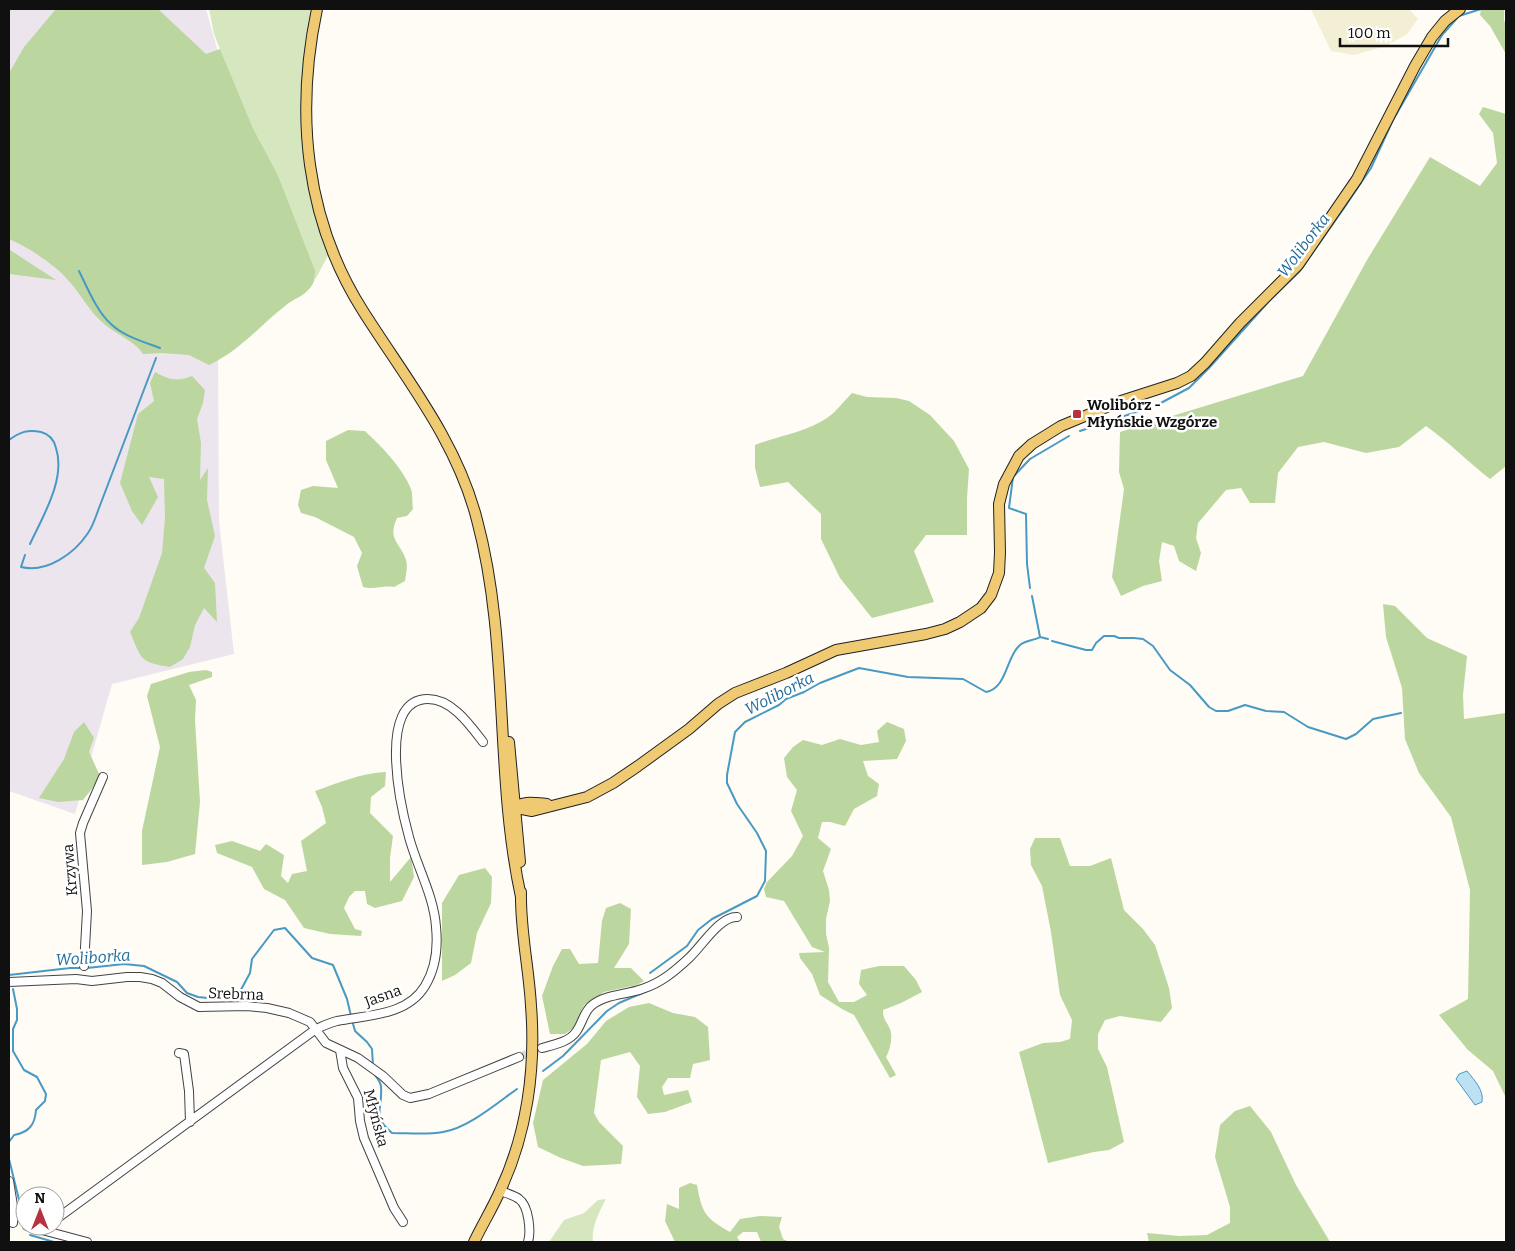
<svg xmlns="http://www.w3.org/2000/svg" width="1515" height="1251" font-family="Bitter,serif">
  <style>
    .industrial { fill: #ece5ee }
    .farmland { fill: #f3efd5 }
    .green { fill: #d6e7bf }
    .forest { fill: #bbd79f }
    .water { fill: #bce1f2; stroke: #4899c4 }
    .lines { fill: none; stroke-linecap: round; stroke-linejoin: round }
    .stream { stroke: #4899c4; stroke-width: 2 }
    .minor-tunnel { stroke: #dad9d2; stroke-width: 8; stroke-dasharray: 8 4; stroke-linecap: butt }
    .minor-casing { stroke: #434343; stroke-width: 10 }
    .major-casing { stroke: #212121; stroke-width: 12 }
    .minor { stroke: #fff; stroke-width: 8 }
    .major { stroke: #efca73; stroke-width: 10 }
    .poi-dot { fill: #b7313f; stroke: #fff; stroke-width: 2 }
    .labels { text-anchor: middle; stroke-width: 5; stroke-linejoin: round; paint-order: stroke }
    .poi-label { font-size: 15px; font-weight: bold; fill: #101010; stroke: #fff; text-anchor: start }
    .street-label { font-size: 15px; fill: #101010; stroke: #fff }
    .water-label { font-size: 16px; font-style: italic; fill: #216c9a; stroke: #fff }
  </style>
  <rect width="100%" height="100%" fill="#fefcf4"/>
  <path class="industrial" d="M9,9H206L226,81L218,352L219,521L234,654L112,684L75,814L9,791Z"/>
  <path class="farmland" d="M1311,9H1409L1418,19L1407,34L1386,46L1354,55L1331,51Z"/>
  <path class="green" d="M209,9H317L306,135L332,248L315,280V270L278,175L253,128L228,69L214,34Z
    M606,1199C599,1212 591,1228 593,1242H549L564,1220L584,1213L598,1200Z"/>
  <path class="forest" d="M56,9H158L206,54L220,49L253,128L278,175L315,270C315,277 315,282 310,288C303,297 293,299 285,306C258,327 241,350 209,365L189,355L162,353L143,354C134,340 115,334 103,323C88,310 80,292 66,278C54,264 26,246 9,239V73L24,47Z
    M1481,9H1504V20L1506,26V54L1490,26L1480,15Z
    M1483,107L1506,114V466L1490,479C1468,462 1449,442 1426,426L1399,447L1366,453L1324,442L1298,447L1278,473L1275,503H1250L1241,488L1226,490L1198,523L1196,538L1201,553L1196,571L1179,561L1174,546L1162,542L1159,561L1162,581L1143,586L1121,596L1112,577L1124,489L1119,472L1120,432L1303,376L1367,260L1430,157L1480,186L1497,163L1493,133L1479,114Z
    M9,250H10L56,280L9,274Z
    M155,372C170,380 176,382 192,376L205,390L203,403L197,419L201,443L200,480L208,468L207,500L215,536L204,568L215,583L217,622L204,608L195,625L190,647L183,659L170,667C139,662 142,660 130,632L139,618L162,553L165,518L164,479L149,477L158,497L142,525L132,511L120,483L138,414L154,401L150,383Z
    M852,393L867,397L896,398L909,401L930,415L954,441L969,469L967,498V535H926L914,551L934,602L872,618L840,578L821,539V514L788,482L760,487L755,468V445C778,436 807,432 827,418C836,412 844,401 852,393Z
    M348,430L365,431C382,447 402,467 411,489C413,495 412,503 413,509L407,516L397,518C387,540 400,542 406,560C408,566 406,574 405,581L394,587C382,585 375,590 363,587L357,566L362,553L354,537L315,517L301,513L298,505L301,490L313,486L338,488L326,460V441Z
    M1383,604L1395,606L1427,638L1467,656L1463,695L1464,719L1506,713V1098L1493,1071L1468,1050L1439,1015L1468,999L1470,890L1451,817L1419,773L1405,739L1402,688L1386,637Z
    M206,670L212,672V677L189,685L196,700L195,720L200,802L195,854L167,862L142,865V831L160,747L147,696L151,684L189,672Z
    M84,722L94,738L89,752L100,776L91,790L83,800L58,802L39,798L64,759L74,732Z
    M887,722L904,729L906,741L897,759L863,761L868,776L879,784L877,796L854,809L845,826L830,822H822L818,838L831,849L823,871L829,890L830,901L826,919V934L829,948L828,982L839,1002H854L867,995L859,984L861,970L879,966H904L916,980L922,992L901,1003L883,1010C883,1020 886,1020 890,1029C893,1037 890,1050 886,1057L896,1075L890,1078L854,1015L842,1009L820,995L812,974L800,958L799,953L825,952L812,947L784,901L766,897L764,889L767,882L792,856L803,836L791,811L797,790L787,777L784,758L793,747L803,740L822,745L840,739L861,745L879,742L877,731Z
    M386,772L385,786L371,797L370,813L393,836L390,858V882L411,857L414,877L402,901L375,908L367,904L365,891H355L349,897L344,908L355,929L362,931L361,936L330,934L304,928L285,900L264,889L252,867L217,853L215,845L232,841L260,851L266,844L284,855L281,876L288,883L292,874L307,871L301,841L326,823L322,807L315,791C338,783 361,773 386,772Z
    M1035,838H1060L1070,866H1090L1111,858L1124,910L1143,929L1155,945L1169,988L1172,1008L1161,1022L1120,1016L1105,1020L1098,1034V1049L1107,1067L1124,1142L1109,1150L1094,1152L1048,1163L1019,1052L1043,1043L1060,1042L1070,1039L1072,1020L1060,995L1051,932L1042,886L1031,865L1030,849Z
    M485,868L492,877L491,903L477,933L471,963L455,975L442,981V903L459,875Z
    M620,903L631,909L629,944L614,968H631L644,981L637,985L604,992L584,1005L575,1027L565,1034H550L542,996L553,966L562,949H570L579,964L598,963L602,921L606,908Z
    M649,1003L673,1013L695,1017L708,1027L710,1060L693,1064L690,1078H668L662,1087L664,1095L688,1090L692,1102L665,1112L648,1114L637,1097L640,1066L630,1052L601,1060L594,1113L599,1122L623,1146L621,1164L583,1166L561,1158L538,1147L533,1123L543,1080L587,1044L606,1021L629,1007Z
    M1250,1106L1271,1132L1296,1185L1330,1242H1149L1147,1233L1179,1236L1207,1235L1230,1223V1207L1215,1157L1220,1125L1235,1111Z
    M690,1183L697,1185C702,1213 705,1218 730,1232L740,1219L760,1216L782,1217L779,1227L783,1239L789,1242H761L757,1232H743L737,1237L740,1242H675L665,1221L667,1204L679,1209V1188Z"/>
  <path class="water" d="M1467,1071C1475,1081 1484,1090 1482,1102L1475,1105L1456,1079L1459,1074Z"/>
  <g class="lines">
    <path class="stream" d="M79,271C87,287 97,312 111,324C123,336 144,342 160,348
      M1080,431L1157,405L1189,388L1209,368L1270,300L1300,271L1344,208L1371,168L1393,120L1442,35L1459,16L1481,9
      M9,440C20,432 28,429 41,432C49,434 54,440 56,448C66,479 43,516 30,544
      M25,555L21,567C47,573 74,554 88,533C93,526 96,516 99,508L156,358
      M1030,588L1027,564L1026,514L1009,508L1013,477L1030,459L1069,436
      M1032,596L1040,637
      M1040,637L1048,639
      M1052,641L1086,650H1092L1096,643L1104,636H1114L1119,638H1134L1143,639L1153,646L1170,670L1190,685L1209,707L1216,711H1228L1245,705L1266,711L1284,712L1308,727L1346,739L1356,734L1373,719L1401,713
      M87,968L124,964L144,966L177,982L187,993L198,997L218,999L237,997L250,973L252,959L274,930L285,928L312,958L333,965L347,999L351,1016
      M650,973L687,946L698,930L712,919L757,896L765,881L766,851L757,833L737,804L727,783V775L735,732L745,722L779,705L786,699L804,692L820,683L859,668L908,677L963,679L986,692C1007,688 1006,658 1019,646C1024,640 1034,641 1040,637
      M9,975L70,968H82
      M13,989L17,1009V1020L13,1029V1051L24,1070L37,1077L46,1094L45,1101L36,1110C35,1125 29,1132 14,1135L9,1142V1159L24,1220
      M352,1020L355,1031L367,1042L372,1049L373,1066
      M543,1071L563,1056L607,1011L619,1003L647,991
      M374,1073C376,1078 381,1081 381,1087C383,1109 371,1116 392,1133C408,1133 426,1135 443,1132C468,1128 496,1104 517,1089
      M30,1235L54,1242"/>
    <path class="minor-tunnel" d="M519,1057L542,1048"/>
    <defs>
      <path id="minor" d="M84,966L87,911L80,833L83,823L103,777
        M9,982L76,979L92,981L127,977H140L152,979L162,983L180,997L199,1007L247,1006L267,1008L289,1013L310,1022L326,1043L358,1058L383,1076L403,1095L410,1098L429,1094L519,1057
        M542,1048C553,1045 569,1042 576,1032C582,1024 584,1012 591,1006C605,994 626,995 642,989C661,983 675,971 689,958C702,946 720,916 737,917
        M340,1050L343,1068L358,1098L360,1121L364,1138L394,1208L403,1222
        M179,1053L184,1054L189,1091L190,1122
        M9,1181L14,1212L13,1223
        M500,1191C506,1193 514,1195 519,1199C529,1206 531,1232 528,1242
        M55,1220L316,1029C323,1026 329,1023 337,1021C367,1015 407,1016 425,986C436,968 438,947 436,927C434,896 417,867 409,837C401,808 376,699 428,699C452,699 470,725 483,742
        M27,1226L87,1242"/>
      <path id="major" d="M317,9C295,113 305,220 363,311C406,379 457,441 477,520C510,643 494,773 521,897
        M509,742L520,862
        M507,795L517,808L532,811L587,797L613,783L638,766L689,729L718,704L735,693L786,673L836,650L926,634L945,629L960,622L981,608L991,595L999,573L1000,552L999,504L1004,484L1019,456L1032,444L1061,426L1121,401L1177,383L1191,376L1205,363L1240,323L1298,265L1357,179L1415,66L1432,37L1445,21L1460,9
        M513,809C521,800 536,803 547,804
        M474,1242C482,1225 492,1209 500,1191C527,1134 536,1068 531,1006C529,968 520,930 521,892"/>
    </defs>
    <use href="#minor" class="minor-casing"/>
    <use href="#major" class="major-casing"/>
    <use href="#minor" class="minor"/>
    <use href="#major" class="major"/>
  </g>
  <rect class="poi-dot" x="1072" y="409" width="10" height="10" rx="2.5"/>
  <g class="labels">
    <g class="poi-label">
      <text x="1087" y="410">Wolibórz -<tspan x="1087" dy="17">Młyńskie Wzgórze</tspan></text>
    </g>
    <g class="street-label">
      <text transform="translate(70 870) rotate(-95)" y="5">Krzywa</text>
      <text transform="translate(236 994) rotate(2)" y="5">Srebrna</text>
      <text transform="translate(383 996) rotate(-20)" y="5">Jasna</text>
      <text transform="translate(376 1118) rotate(75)" y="5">Młyńska</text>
    </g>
    <g class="water-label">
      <text transform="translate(1303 245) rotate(-53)" y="6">Woliborka</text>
      <text transform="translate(779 693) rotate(-27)" y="6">Woliborka</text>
      <text transform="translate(93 957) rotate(-4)" y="6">Woliborka</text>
    </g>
  </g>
  <rect width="1515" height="1251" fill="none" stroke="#101010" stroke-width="20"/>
  <g transform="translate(40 1211)"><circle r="24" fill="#ffffff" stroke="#9f9f9f"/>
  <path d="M0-4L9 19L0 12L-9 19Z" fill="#b7313f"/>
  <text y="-8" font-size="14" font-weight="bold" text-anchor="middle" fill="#101010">N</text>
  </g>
  <path d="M1340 38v8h108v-8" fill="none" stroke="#101010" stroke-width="2.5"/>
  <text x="1348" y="38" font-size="15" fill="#101010" stroke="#ffffff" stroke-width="4" paint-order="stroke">100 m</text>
</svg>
